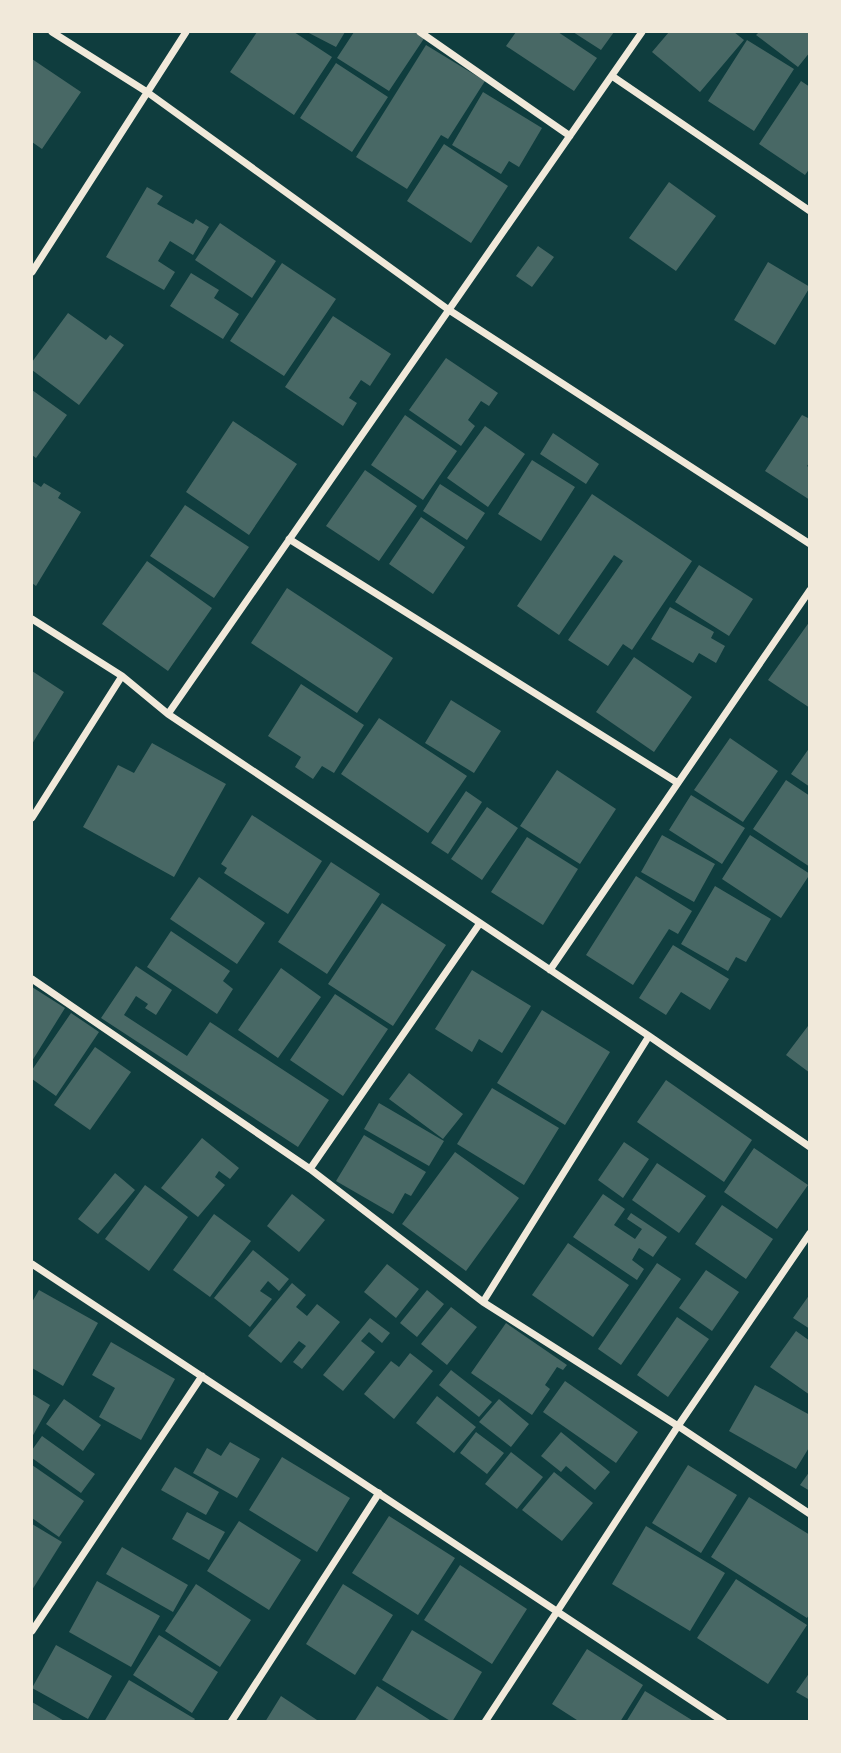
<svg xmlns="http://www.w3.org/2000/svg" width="841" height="1753" font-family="Quicksand,sans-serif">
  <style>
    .building { fill: #486865 }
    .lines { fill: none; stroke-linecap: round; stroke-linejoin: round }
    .minor { stroke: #f1e9da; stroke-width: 7 }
  </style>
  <rect width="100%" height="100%" fill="#0f3d3e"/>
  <path class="building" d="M257,32H294L332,57L294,115L230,72Z
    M307,32H345L336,47Z
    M354,32H415L425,37L389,91L337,58Z
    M516,32H558L597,58L574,91L506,46Z
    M573,32H614L601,50Z
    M669,32H734L744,40L700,92L652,52Z
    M759,32H810V52L798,67L756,35Z
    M747,40L794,69L754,131L708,101Z
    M426,45L485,81L448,139L441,135L407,189L356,157Z
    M32,59L81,92L42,149L32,142Z
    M336,63L388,97L352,152L300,118Z
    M801,81L810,87V168L805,175L759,144Z
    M483,92L542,128L519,167L509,161L501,174L452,145Z
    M444,144L508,186L471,243L407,201Z
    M669,182L716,216L676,271L629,238Z
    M147,187L163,196L157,204L193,224L196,219L209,227L193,255L170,241L158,261L175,272L164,290L106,257Z
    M220,223L276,261L252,298L195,260Z
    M538,246L554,257L532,287L516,276Z
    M768,262L810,287L775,345L734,320Z
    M282,263L336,299L284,376L230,341Z
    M191,273L219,290L214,298L239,314L223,339L170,306Z
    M68,313L106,340L110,335L124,345L79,405L32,370V362Z
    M333,316L391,354L370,386L361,380L349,398L357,403L343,426L285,387Z
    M446,358L498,393L489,406L481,401L468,420L475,426L461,446L409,410Z
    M32,390L67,415L36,458L32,455Z
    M405,415L457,451L423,500L371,465Z
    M802,415L810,419V462L807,466L810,468V500L765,471Z
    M233,421L297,464L249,535L186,492Z
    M485,426L525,454L488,507L447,478Z
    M553,433L599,464L586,484L540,454Z
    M532,460L575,487L541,541L498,514Z
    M365,470L417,506L379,561L326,526Z
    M32,481L41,487L44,483L61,493L58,498L81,512L36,586L32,583Z
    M440,484L485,513L467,540L423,511Z
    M592,494L692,561L632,650L623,644L608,666L568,640L623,561L614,555L559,635L517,606Z
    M185,505L249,547L214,598L150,556Z
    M421,517L465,547L433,594L389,564Z
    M147,561L212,608L168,671L102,624Z
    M699,565L753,599L729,636L675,602Z
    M287,588L393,658L357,713L251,643Z
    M670,607L714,632L711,638L725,646L716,663L699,653L693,663L651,639Z
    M810,621V708L768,680Z
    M634,657L692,697L654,752L596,712Z
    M32,671L64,692L32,744Z
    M301,684L364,725L334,773L322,766L313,779L295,767L301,757L268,736Z
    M451,700L501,731L474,773L425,743Z
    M379,718L467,776L428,833L341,774Z
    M730,738L778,771L743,822L694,790Z
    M152,743L226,784L174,877L83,827L118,765L134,773Z
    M810,747V787L791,774Z
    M557,770L616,809L580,864L520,826Z
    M786,780L810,796V867L753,829Z
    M466,791L482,802L448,854L431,843Z
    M691,795L745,828L722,864L669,830Z
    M487,807L518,828L482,880L451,859Z
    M252,815L322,861L288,914L224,873L227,868L221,864Z
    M662,835L715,864L694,902L641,872Z
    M750,835L810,874L781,918L722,879Z
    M527,837L578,869L543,925L491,892Z
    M331,862L380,894L327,974L278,942Z
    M636,876L692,911L678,934L669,929L633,985L586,955Z
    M199,877L265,923L237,964L170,919Z
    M715,886L771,919L746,962L736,957L728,971L681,944Z
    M382,903L446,945L393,1026L328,984Z
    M171,931L230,971L223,981L233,989L217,1014L147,967Z
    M673,945L729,979L710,1010L681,992L666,1015L639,998Z
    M136,966L172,990L156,1015L145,1008L148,1004L136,996L124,1015L187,1056L210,1022L329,1100L298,1147L101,1018Z
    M281,968L321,997L278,1058L238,1030Z
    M472,970L531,1006L502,1053L479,1039L472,1052L435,1029Z
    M32,987L65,1008L32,1061Z
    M335,994L388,1029L343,1096L290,1060Z
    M542,1010L610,1052L565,1125L497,1083Z
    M71,1013L99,1032L56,1096L32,1079V1070Z
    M808,1026L810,1027V1073L786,1055Z
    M95,1047L131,1072L90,1130L54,1105Z
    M409,1073L463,1114L443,1139L389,1099Z
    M666,1080L752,1140L724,1182L637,1122Z
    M492,1088L559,1128L524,1185L457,1144Z
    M379,1103L444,1141L429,1166L364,1129Z
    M364,1135L426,1172L411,1196L405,1193L393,1214L336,1181Z
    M202,1138L239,1168L230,1179L219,1171L215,1177L225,1185L198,1217L161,1188Z
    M624,1142L649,1159L623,1198L598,1180Z
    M754,1148L808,1185L777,1229L724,1192Z
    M455,1152L519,1198L466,1271L402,1224Z
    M657,1163L706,1196L679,1233L632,1200Z
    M115,1173L135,1190L98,1234L78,1219Z
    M145,1185L188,1217L149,1271L105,1239Z
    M292,1194L325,1220L299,1252L267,1226Z
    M603,1194L625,1209L614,1225L635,1239L642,1229L627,1219L631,1213L667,1237L653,1257L639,1248L632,1260L644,1269L637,1280L573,1237Z
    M722,1205L773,1239L746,1279L695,1244Z
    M214,1214L251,1241L210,1297L173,1270Z
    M568,1243L629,1285L593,1337L532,1295Z
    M253,1250L289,1279L279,1291L268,1281L260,1291L272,1299L250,1327L214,1298Z
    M657,1263L681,1279L621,1365L598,1349Z
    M387,1264L419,1289L396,1318L364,1292Z
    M706,1270L739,1292L712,1331L679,1308Z
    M292,1283L306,1295L296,1307L307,1316L317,1304L340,1322L302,1369L293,1362L306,1346L299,1341L281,1363L248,1336Z
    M39,1290L98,1323L63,1386L32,1368V1302Z
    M427,1290L444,1304L417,1337L400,1323Z
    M810,1294V1329L793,1318Z
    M451,1307L477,1327L447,1365L421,1344Z
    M677,1317L709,1339L668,1397L637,1375Z
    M370,1318L390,1333L382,1343L369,1332L361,1341L375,1352L343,1391L323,1375Z
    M506,1323L567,1365L563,1370L557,1367L545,1385L550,1389L532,1415L471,1373Z
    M796,1331L810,1341V1395L770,1367Z
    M111,1342L175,1379L141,1440L99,1417L115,1388L92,1375Z
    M410,1353L433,1371L394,1419L364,1394L391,1361L399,1367Z
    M451,1370L492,1402L479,1417L439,1385Z
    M565,1381L638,1432L616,1463L543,1412Z
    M755,1385L810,1415V1446L796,1469L729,1431Z
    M32,1394L50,1405L32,1437Z
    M437,1396L476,1427L454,1453L416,1423Z
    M64,1399L101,1425L83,1451L46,1424Z
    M499,1399L529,1424L511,1447L479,1422Z
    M476,1432L504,1453L487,1474L460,1453Z
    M561,1432L610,1472L595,1490L566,1466L561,1472L541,1456Z
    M42,1436L95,1474L81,1493L32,1458V1450Z
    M230,1442L260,1459L237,1498L193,1473L207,1448L221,1456Z
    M511,1452L543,1477L517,1509L485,1484Z
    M282,1457L350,1498L317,1552L249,1510Z
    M32,1465L84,1501L59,1537L32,1518Z
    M688,1465L737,1495L701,1553L652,1523Z
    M175,1467L219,1492L206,1515L161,1490Z
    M810,1471V1491L800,1485Z
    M554,1472L593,1503L562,1541L522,1510Z
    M749,1497L810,1535V1613L807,1618L711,1557Z
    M187,1512L225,1532L209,1560L172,1539Z
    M389,1516L455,1558L418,1615L352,1573Z
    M239,1521L301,1560L269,1610L207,1571Z
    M32,1524L62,1542L32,1590Z
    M646,1526L725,1573L690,1631L612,1584Z
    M122,1547L188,1585L173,1612L106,1574Z
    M460,1565L527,1609L492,1664L424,1620Z
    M736,1579L807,1625L768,1684L697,1638Z
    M97,1581L160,1616L131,1667L69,1632Z
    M196,1584L251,1620L220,1667L165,1631Z
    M343,1584L393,1615L355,1675L306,1644Z
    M412,1630L482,1672L452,1722L382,1680Z
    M159,1635L218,1672L192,1713L133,1675Z
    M56,1645L112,1676L88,1719L32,1688Z
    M587,1649L643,1685L620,1722H580L552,1704Z
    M810,1672V1700L796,1692Z
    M129,1680L195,1719L193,1722H104Z
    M377,1686L433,1722H354Z
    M645,1691L695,1722H626Z
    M281,1696L320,1722H265Z
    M32,1702L66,1722H35L32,1719Z"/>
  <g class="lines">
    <path class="minor" d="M52,32L147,92L449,310L810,544
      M420,32L570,136
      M612,76L810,211
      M32,272L186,32
      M289,539L678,783
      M32,619L122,676L168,714L649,1036L810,1147
      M168,714L642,32
      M32,818L122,676
      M550,970L810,590
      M32,979L310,1169L483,1302L678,1426L810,1514
      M310,1169L480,923
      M32,1264L724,1722
      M483,1302L649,1036
      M32,1631L202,1376
      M231,1722L379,1493
      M485,1722L678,1426L810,1233"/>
  </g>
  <rect width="841" height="1753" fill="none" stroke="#f1e9da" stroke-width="66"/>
</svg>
